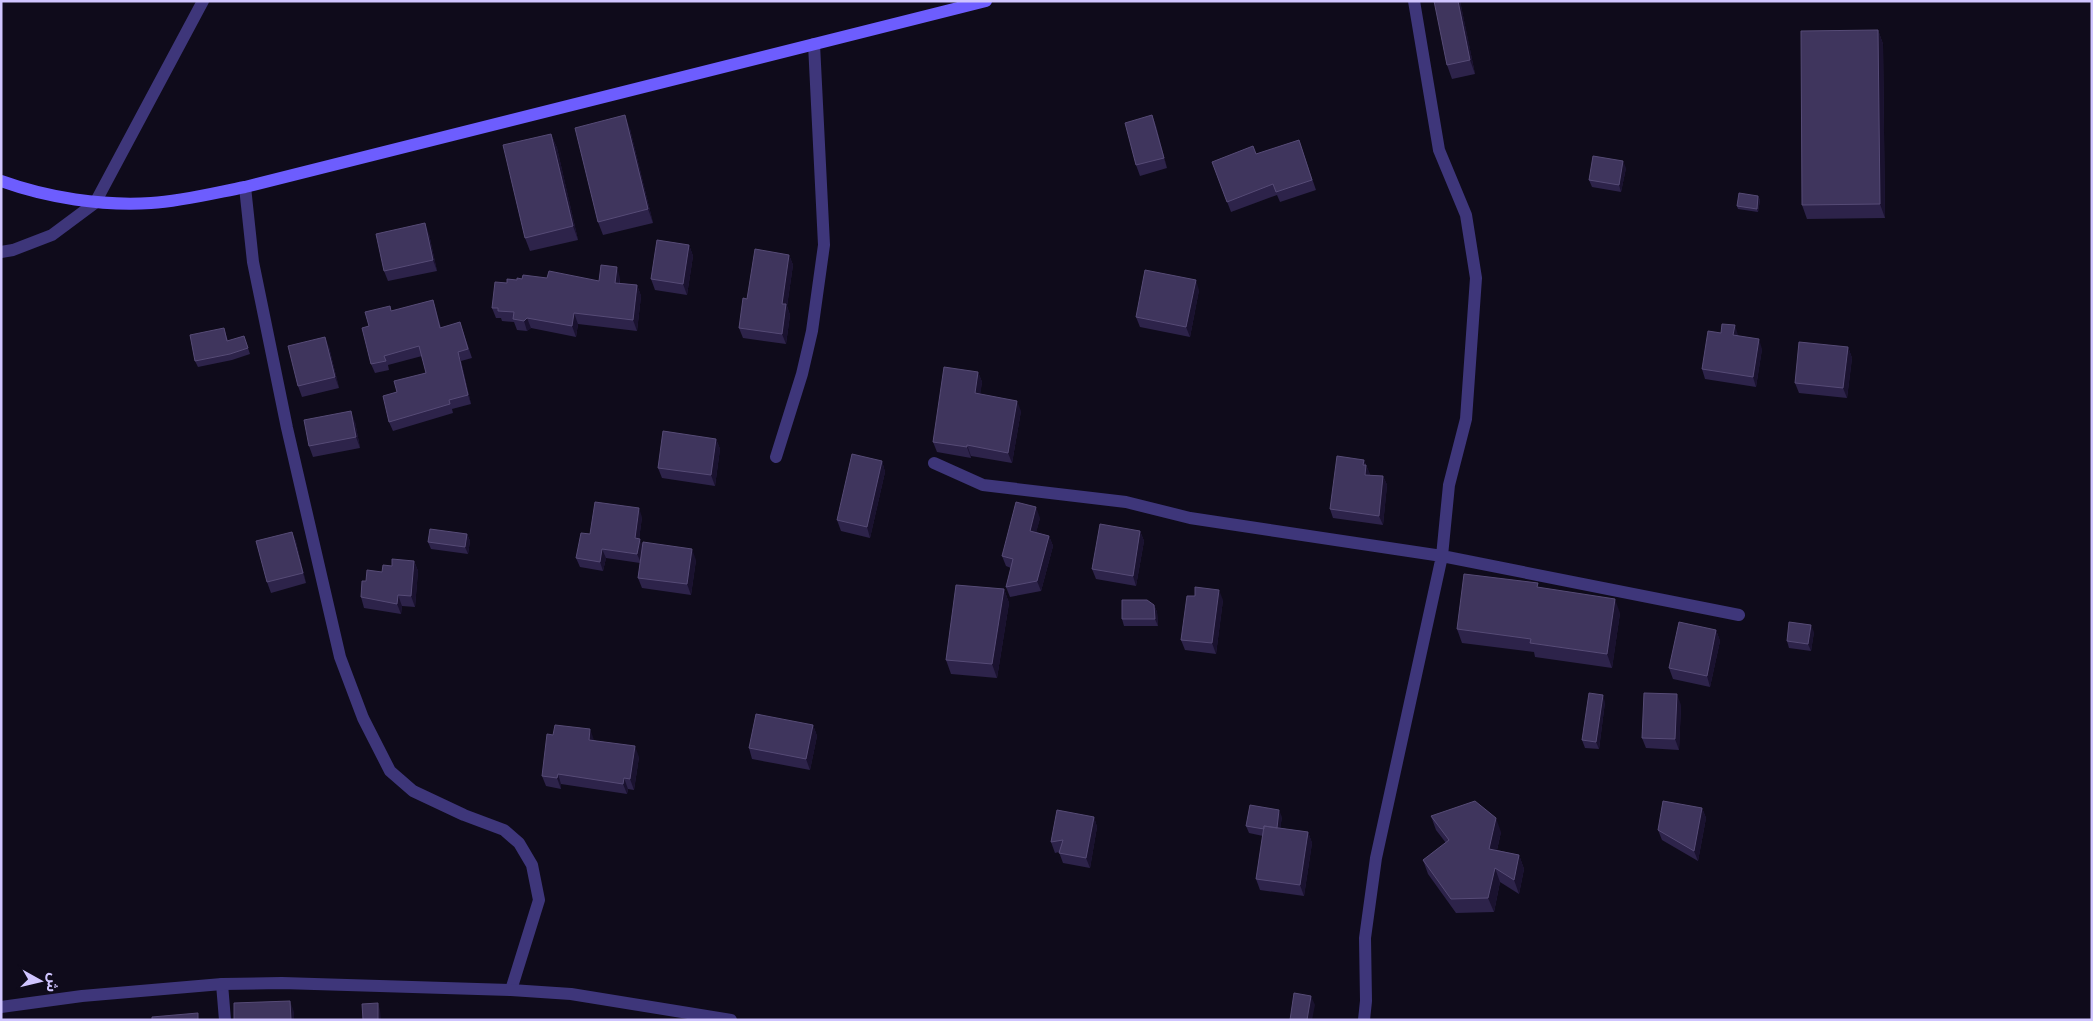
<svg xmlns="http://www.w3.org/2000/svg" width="2093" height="1021" font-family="Raleway,'Noto Sans Arabic',sans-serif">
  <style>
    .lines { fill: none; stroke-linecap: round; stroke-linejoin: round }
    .minor { stroke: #3e367a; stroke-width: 12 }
    .tertiary { stroke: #3e367a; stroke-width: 12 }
    .secondary { stroke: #6d5dfe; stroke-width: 12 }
    .wall { fill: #2d234a }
    .shaded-wall { fill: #1a122f }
    .building { fill: #3f355d; stroke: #564b76 }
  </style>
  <rect width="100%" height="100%" fill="#0f0b1b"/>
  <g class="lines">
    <path class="minor" d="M245,187L253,262L287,428L340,657L363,718L390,771L413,791L464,815L504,830L519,843L532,865L539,900L511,990
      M1,252L13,250L52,235L95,203L203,1
      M776,457L802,374L812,331L824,245L814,44
      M934,463L983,485L1126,502L1190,518L1442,556L1739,615
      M222,984L225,1020
      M1364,1020L1366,1001L1365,938L1376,858L1442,556L1449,485L1466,419L1476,278L1466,215L1439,150L1414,1"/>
    <path class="tertiary" d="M1,1007L82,996L222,984L282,983L511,990L571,994L731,1020"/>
    <path class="secondary" d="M1,181C48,198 102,206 151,203C183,201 214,193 245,187L986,1"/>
  </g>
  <path class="wall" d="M1460,1L1475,74L1452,79L1447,65Z
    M1878,30L1883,44L1885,218L1807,219L1802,205Z
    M1152,115L1156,126L1167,168L1140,176L1136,165Z
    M630,129L653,223L603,235L598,222Z
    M551,134L557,148L578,240L530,251L525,238Z
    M1299,140L1316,190L1280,202L1277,195L1231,212L1212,162L1256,154Z
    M1626,168L1621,192L1592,187L1589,180Z
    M1758,196L1760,200L1758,212L1738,209L1737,206Z
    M429,234L437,271L388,281L384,271Z
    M689,245L693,256L687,295L655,290L651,279Z
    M789,255L793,265L787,306L790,315L786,344L743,338L739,328L747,299Z
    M547,278L599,281L620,278V283L637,285L641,296L637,331L578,324L576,337L531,328L527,331L517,330L514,322L502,321L501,318H496L492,308L507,283L522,279Z
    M1199,290L1190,337L1140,327L1136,317Z
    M433,300L441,328L460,322L472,358L461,361L471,404L452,409L453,413L393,431L389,422L397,392L426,373L422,356L388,365L389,370L375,373L371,364L369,326L392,311Z
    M224,328L228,341L244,336L250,354L232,360L198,367L195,361Z
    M1721,333L1738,335V336L1762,349L1756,387L1705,379L1702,369Z
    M329,347L339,388L302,397L298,386Z
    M1848,347L1852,358L1847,398L1799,393L1795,383Z
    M978,372L982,382L980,394L1021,411L1012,463L971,456V458L937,452L933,442Z
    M355,422L360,448L313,457L309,446Z
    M716,439L720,449L715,486L662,478L658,468Z
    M1364,460L1370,475L1383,476L1387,485L1383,525L1333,518L1330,509Z
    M882,461L885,472L870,538L841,531L837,520Z
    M642,517L639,539L643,547L696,560L691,595L642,588L638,578L640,563L606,558L603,571L580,567L576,558L590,534Z
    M1040,518L1036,532L1049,536L1053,546L1041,591L1010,597L1006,587L1011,568L1006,566L1002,556Z
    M1140,531L1144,541L1136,586L1096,579L1092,569Z
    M292,532L296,542L306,583L271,593L267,582Z
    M467,534L470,541L468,554L431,549L428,542Z
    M414,561L418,571L415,607L402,606L401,614L364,608L361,597L366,581L392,566Z
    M1539,588L1620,613L1612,668L1535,657L1534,652L1462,643L1457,629Z
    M1004,589L1009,603L997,678L951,674L946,660Z
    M1223,600L1216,654L1185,650L1181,640Z
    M1154,605L1157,612L1158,626H1124L1122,619Z
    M1716,630L1720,641L1710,687L1673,679L1669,668Z
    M1814,632L1811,651L1789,648L1787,641Z
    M1605,702L1599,749L1585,748L1582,740Z
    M1681,705L1679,750L1646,748L1642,738Z
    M813,725L817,736L810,770L752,759L749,748Z
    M594,740L639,757L634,790L628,789L627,794L561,784V789L546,786L542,776Z
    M1702,808L1706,818L1698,861L1662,840L1658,830Z
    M1431,816L1501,832L1497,850L1519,855L1524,869L1519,894L1500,882L1494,912L1456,913L1428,874L1423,860L1446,843L1436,830Z
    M1094,817L1097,827L1090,868L1063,863L1059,852L1055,853L1051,842Z
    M1282,817L1280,828L1308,832L1312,843L1304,896L1260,890L1256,879L1263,836L1249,833L1246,826Z"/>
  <path class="shaded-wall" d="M1458,1H1460L1475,74L1470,60Z
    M1878,30L1883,44L1885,218L1880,204Z
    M625,115L630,129L653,223L648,209Z
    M1152,115L1156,126L1167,168L1164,158Z
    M551,134L557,148L578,240L573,226Z
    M1623,161L1626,168L1621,192L1619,185Z
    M1758,196L1760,200L1758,212L1757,209Z
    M425,223L429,234L437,271L433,260Z
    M689,245L693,256L687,295L683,284Z
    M789,255L793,265L787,306L790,315L786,344L782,334V304Z
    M617,267L620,278L618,293L615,283Z
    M1196,280L1199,290L1190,337L1186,327Z
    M637,285L641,296L637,331L633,320Z
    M433,300L436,309L443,337L440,328Z
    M574,313L578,324L576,337L572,326Z
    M527,318L531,328L527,331L524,321Z
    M1735,325L1738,335L1737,345L1733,335Z
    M325,337L329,347L339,388L335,377Z
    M1759,339L1762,349L1756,387L1753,377Z
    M1848,347L1852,358L1847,398L1843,388Z
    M458,352L461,361L471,404L468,395Z
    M978,372L982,382L979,404L975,393Z
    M1017,401L1021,411L1012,463L1008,453Z
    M351,411L355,422L360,448L356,437Z
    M716,439L720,449L715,486L711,475Z
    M967,445L971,456V458L967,447Z
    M1364,460L1370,474L1368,484L1365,475L1363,465Z
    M882,461L885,472L870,538L867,527Z
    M1383,476L1387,485L1383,525L1379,516Z
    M1036,507L1040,518L1034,541L1030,531Z
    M639,508L642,517L638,547L635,538Z
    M1140,531L1144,541L1136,586L1133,576Z
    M292,532L296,542L306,583L303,573Z
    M467,534L470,541L468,554L465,547Z
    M1049,536L1053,546L1041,591L1037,581Z
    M640,539L643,548L641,563L637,554Z
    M602,549L606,558L603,571L600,562Z
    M692,549L696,560L691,595L687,584Z
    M414,561L418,571L415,607L411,596Z
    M1004,589L1009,603L997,678L992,664Z
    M1219,590L1223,600L1216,654L1212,643Z
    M398,595L402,606L401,614L397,604Z
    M1615,599L1620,613L1612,668L1607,654Z
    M1154,605L1157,612L1158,626L1155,619Z
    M1811,625L1814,632L1811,651L1808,644Z
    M1716,630L1720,641L1710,687L1707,676Z
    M1677,694L1681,705L1679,750L1675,739Z
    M1603,695L1605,702L1599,749L1596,742Z
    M813,725L817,736L810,770L806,759Z
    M590,729L594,740L592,750L589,740Z
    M635,746L639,757L634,790L630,779Z
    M558,774L561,784V789L557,778Z
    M624,778L628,789L627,794L623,784Z
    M1702,808L1706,818L1698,861L1694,851Z
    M1279,810L1282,817L1279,838L1276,831Z
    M1094,817L1097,827L1090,868L1086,858Z
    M1496,818L1501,832L1494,863L1489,849Z
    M1308,832L1312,843L1304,896L1300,885Z
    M1519,855L1524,869L1519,894L1514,880Z
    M1495,868L1500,882L1494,912L1488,898Z
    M1311,996L1315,1005L1312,1020H1307Z
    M290,1001L294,1012V1020H291Z
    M378,1003L380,1010L381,1020H378Z"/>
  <path class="building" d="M1434,1H1458L1470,60L1447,65Z
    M1878,30L1880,204L1802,205L1801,31Z
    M625,115L648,209L598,222L575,128Z
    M1152,115L1164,158L1136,165L1125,123Z
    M551,134L573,226L525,238L503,145Z
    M1299,140L1312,180L1276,192L1273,184L1227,202L1212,162L1253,146L1256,154Z
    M1593,156L1623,161L1619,185L1589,180Z
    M1739,193L1758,196L1757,209L1737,206Z
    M425,223L433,260L384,271L376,234Z
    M657,240L689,245L683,284L651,279Z
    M755,249L789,255L782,304H786L782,334L739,328L743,298L747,299Z
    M601,265L617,267L615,283L637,285L633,320L574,313L572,326L527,318L524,321L513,319L514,312L498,311V308H492L495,282L507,283V279L517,280V278L522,279L523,275L547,278L549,271L599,281Z
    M1145,270L1196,280L1186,327L1136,317Z
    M433,300L440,328L460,322L468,349L458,352L468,395L449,400L450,404L389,422L383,396L397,392L394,381L426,373L419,346L384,356L386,361L371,364L362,328L369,326L365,312L390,306L391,311Z
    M1722,324L1735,325L1733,335L1759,339L1753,377L1702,369L1708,331L1721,333Z
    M224,328L227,341L244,336L248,348L230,354L195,361L190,335Z
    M325,337L335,377L298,386L288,346Z
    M1799,342L1848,347L1843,388L1795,383Z
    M944,367L978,372L975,393L1017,401L1008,453L967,445V447L933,442Z
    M351,411L356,437L309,446L304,420Z
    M663,431L716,439L711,475L658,468Z
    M852,454L882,461L867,527L837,520Z
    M1337,456L1364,460L1363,465H1366L1365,475L1383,476L1379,516L1330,509Z
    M595,502L639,508L635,538L640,539L637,554L602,549L600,562L576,558L581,533L590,534Z
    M1016,502L1036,507L1030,531L1049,536L1037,581L1006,587L1013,559L1002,556Z
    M1100,524L1140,531L1133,576L1092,569Z
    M430,529L467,534L465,547L428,542Z
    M292,532L303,573L267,582L256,541Z
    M643,542L692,549L687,584L638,578Z
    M392,559L414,561L411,596L398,595L397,604L361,597L362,581H366L367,570L382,572L383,565L392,566Z
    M1464,574L1538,583L1537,587L1615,599L1607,654L1530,643L1531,639L1457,629Z
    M956,585L1004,589L992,664L946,660Z
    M1195,587L1219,590L1212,643L1181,640L1187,596H1195Z
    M1122,600H1147L1154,605L1155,619H1122Z
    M1679,622L1716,630L1707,676L1669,668Z
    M1789,622L1811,625L1808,644L1787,641Z
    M1589,693L1603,695L1596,742L1582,740Z
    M1644,693L1677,694L1675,739L1642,738Z
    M756,714L813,725L806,759L749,748Z
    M555,725L590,729L589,740L635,746L630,779L624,778L623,784L558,774L557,778L542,776L547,734L553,735Z
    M1475,801L1496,818L1489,849L1519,855L1514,880L1495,868L1488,898L1451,899L1423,860L1449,840L1431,816Z
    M1663,801L1702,808L1694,851L1658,830Z
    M1250,805L1279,810L1277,828L1264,826V829L1246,826Z
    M1057,810L1094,817L1086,858L1059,853L1063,840L1051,842Z
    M1264,826L1308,832L1300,885L1256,879Z
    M1294,993L1311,996L1307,1020H1290Z
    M290,1001L291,1020H234V1003Z
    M378,1003V1020H363L362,1004Z
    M198,1013V1020H152V1017Z"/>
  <rect width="2093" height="1021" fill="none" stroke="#d0c5ff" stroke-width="5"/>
  <g transform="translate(40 981) rotate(98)" stroke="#0f0b1b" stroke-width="4" paint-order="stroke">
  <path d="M0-4L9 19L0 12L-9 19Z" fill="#d0c5ff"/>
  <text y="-8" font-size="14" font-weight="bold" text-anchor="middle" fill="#d0c5ff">ش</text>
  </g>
</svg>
